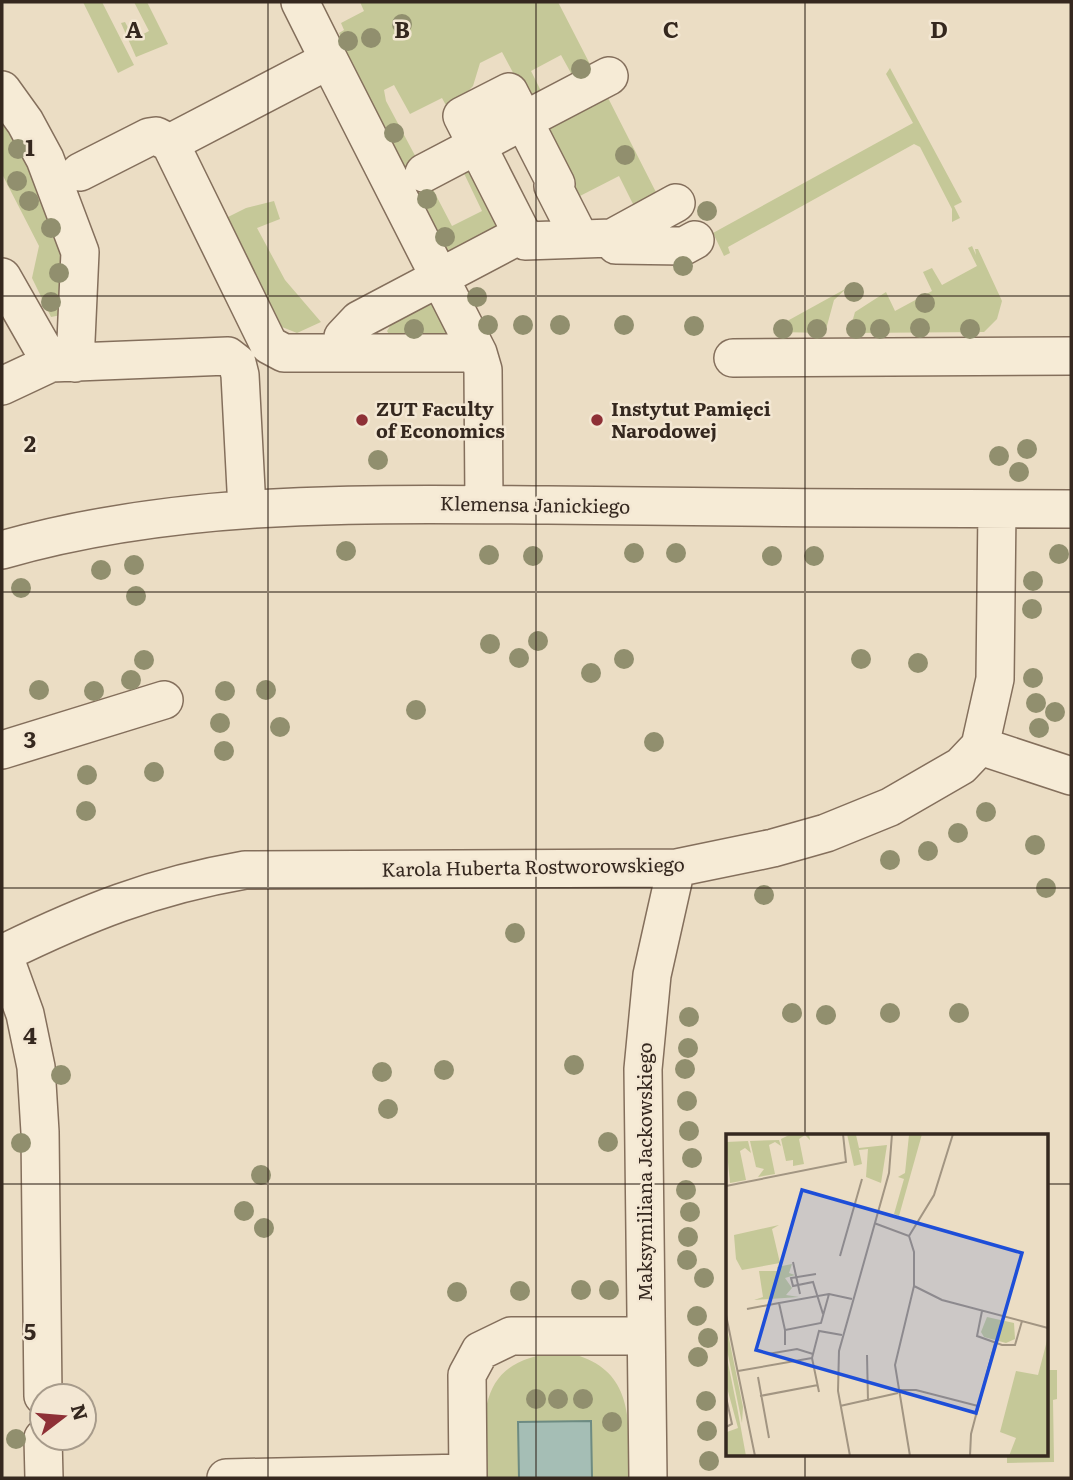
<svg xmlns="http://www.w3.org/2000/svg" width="1073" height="1480" font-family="Literata,serif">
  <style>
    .green { fill: #c5c898 }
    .water { fill: #a5beb5; stroke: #6d8b82; stroke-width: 2 }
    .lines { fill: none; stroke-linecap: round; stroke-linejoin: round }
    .minor-casing { stroke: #846f5c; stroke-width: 40 }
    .minor { stroke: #f6ebd6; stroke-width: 37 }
    .tree { fill: #918f6e }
    .grid { fill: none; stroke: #35281f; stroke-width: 2; stroke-opacity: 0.55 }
    .poi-dot { fill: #8e3036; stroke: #f3e7d3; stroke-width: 2.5 }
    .labels { text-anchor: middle; stroke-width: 5; stroke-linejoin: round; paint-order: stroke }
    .poi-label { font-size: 19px; font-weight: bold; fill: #35281f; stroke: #f3e7d3; text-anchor: start }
    .street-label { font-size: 19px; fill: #35281f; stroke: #f3e7d3 }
    .inset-road { fill: none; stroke: #a29582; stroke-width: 2 }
    .view { fill: #1d4ed8; fill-opacity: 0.15; stroke: #1d4ed8; stroke-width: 3.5 }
    .inset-edge { fill: none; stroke: #35281f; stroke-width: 3.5 }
    .grid-label { font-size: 23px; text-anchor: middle; font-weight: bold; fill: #35281f; stroke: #f3e7d3; stroke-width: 5; stroke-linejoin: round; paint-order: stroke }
  </style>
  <rect width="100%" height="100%" fill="#ebddc4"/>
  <path class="green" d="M83,2H102L134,65L118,73Z
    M134,2H147L168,44L136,57L121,23L125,22L134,39L149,31Z
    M360,2H558L595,74L577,84L561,55L531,71L546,101L532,108L502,52L480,63L473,86L449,111L442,98L410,114L394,85L384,90L386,101L420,165L402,174L339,52L343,41L339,33L344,30L341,23L364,11Z
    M890,68L962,202L954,206L960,218L952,222V209L920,147L914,144L728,247L730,253L724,256L713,233L913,123L886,74Z
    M604,90L662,204L639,216L619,176L578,197L539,124Z
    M2,109L63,238L61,315L51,317L32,278L39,246L2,174Z
    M473,158L510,232L448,265L411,190L428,180L452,226L482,211L460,165Z
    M274,201L280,219L257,228L285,280L321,322L297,333L282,327L226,218L246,208Z
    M972,246L976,255L975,249H978L1002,301L997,319L984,332L849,333L855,312L886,292L895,311L932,291L923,272L932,268L942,285L977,266L968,248Z
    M847,288L834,300L825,333L779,332L780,325Z
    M431,304L449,333L447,335L390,336L387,331L392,323Z
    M564,1352C636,1366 629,1421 629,1478H592L591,1422H519V1478H483C483,1408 478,1358 564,1352Z
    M1047,1370H1057V1399L1053,1400L1054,1462L1007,1463V1454H1047Z"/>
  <path class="water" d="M591,1421L592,1478H519L518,1422Z"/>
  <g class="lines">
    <defs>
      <path id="minor" d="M300,2L329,60
        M2,90L25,122L45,159L80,252L75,363
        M170,143L329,60L478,353L483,370L484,504
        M80,172L149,137L156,136L170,143L269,345L284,353H478
        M424,173L609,76
        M522,234L525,241L612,238L676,203
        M612,238L616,245L684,246L695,240
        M2,277L51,363
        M344,352L343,337L359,320L522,234L462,116L509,92L556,184L553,186L579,237
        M733,358L1071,356
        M2,386L51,363L228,356L237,363L240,375L247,509
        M2,550C180,499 365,504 548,505C722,507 897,509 1071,509
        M980,746L1071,776
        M2,750L164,700
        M3,953L25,1014L36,1067L40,1132L43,1396
        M2,954C86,913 153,886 245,870L676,868L773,848L826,833L890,807L961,766L980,746L995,679L997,509
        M43,1438L44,1478
        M226,1478L467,1473
        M468,1478L467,1375L480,1351L511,1336H645
        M648,1478L643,1069L652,975L676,868"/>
    </defs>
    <use href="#minor" class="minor-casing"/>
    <use href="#minor" class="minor"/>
  </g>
  <g class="tree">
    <circle cx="402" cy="24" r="10"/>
    <circle cx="371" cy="38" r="10"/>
    <circle cx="348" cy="41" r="10"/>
    <circle cx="581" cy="69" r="10"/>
    <circle cx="394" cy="133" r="10"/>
    <circle cx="18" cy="149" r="10"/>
    <circle cx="625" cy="155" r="10"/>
    <circle cx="17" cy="181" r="10"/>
    <circle cx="427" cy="199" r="10"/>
    <circle cx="29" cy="201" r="10"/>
    <circle cx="707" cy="211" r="10"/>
    <circle cx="51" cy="228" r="10"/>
    <circle cx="445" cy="237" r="10"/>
    <circle cx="683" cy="266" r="10"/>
    <circle cx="59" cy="273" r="10"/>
    <circle cx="854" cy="292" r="10"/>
    <circle cx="477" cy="297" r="10"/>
    <circle cx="51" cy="302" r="10"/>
    <circle cx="925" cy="303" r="10"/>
    <circle cx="488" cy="325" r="10"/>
    <circle cx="523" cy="325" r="10"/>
    <circle cx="560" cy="325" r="10"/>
    <circle cx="624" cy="325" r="10"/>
    <circle cx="694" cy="326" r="10"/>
    <circle cx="920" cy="328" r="10"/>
    <circle cx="414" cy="329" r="10"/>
    <circle cx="783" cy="329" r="10"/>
    <circle cx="817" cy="329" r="10"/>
    <circle cx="856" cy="329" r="10"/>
    <circle cx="880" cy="329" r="10"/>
    <circle cx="970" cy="329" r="10"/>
    <circle cx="1027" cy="449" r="10"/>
    <circle cx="999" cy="456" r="10"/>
    <circle cx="378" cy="460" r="10"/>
    <circle cx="1019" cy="472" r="10"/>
    <circle cx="346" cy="551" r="10"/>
    <circle cx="634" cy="553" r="10"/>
    <circle cx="676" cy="553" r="10"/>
    <circle cx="1059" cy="554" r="10"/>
    <circle cx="489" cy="555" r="10"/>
    <circle cx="533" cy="556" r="10"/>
    <circle cx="772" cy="556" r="10"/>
    <circle cx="814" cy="556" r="10"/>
    <circle cx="134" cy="565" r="10"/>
    <circle cx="101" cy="570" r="10"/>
    <circle cx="1033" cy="581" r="10"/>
    <circle cx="21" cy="588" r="10"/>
    <circle cx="136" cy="596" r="10"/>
    <circle cx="1032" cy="609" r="10"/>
    <circle cx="538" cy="641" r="10"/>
    <circle cx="490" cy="644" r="10"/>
    <circle cx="519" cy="658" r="10"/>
    <circle cx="624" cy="659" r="10"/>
    <circle cx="861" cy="659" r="10"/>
    <circle cx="144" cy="660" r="10"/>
    <circle cx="918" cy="663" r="10"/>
    <circle cx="591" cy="673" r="10"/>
    <circle cx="1033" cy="678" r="10"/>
    <circle cx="131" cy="680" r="10"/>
    <circle cx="39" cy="690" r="10"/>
    <circle cx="266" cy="690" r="10"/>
    <circle cx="94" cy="691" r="10"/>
    <circle cx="225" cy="691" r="10"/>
    <circle cx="1036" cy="703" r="10"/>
    <circle cx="416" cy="710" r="10"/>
    <circle cx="1055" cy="712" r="10"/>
    <circle cx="220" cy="723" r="10"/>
    <circle cx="280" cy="727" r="10"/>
    <circle cx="1039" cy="728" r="10"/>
    <circle cx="654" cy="742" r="10"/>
    <circle cx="224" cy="751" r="10"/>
    <circle cx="154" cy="772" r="10"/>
    <circle cx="87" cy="775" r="10"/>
    <circle cx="86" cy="811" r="10"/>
    <circle cx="986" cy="812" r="10"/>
    <circle cx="958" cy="833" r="10"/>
    <circle cx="1035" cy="845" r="10"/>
    <circle cx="928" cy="851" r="10"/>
    <circle cx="890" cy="860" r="10"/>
    <circle cx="1046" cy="888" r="10"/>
    <circle cx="764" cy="895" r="10"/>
    <circle cx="515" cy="933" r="10"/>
    <circle cx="792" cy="1013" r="10"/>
    <circle cx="890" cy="1013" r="10"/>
    <circle cx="959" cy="1013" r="10"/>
    <circle cx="826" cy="1015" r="10"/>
    <circle cx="689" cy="1017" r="10"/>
    <circle cx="688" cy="1048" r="10"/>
    <circle cx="574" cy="1065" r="10"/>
    <circle cx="685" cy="1069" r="10"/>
    <circle cx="444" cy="1070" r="10"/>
    <circle cx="382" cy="1072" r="10"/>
    <circle cx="61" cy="1075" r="10"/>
    <circle cx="687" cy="1101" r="10"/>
    <circle cx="388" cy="1109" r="10"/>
    <circle cx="689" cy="1131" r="10"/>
    <circle cx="608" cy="1142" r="10"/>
    <circle cx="21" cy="1143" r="10"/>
    <circle cx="692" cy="1158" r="10"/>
    <circle cx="261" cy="1175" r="10"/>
    <circle cx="686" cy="1190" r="10"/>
    <circle cx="244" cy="1211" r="10"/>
    <circle cx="690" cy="1212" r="10"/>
    <circle cx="264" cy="1228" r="10"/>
    <circle cx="688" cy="1237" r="10"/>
    <circle cx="687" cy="1260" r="10"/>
    <circle cx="704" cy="1278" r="10"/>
    <circle cx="581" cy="1290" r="10"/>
    <circle cx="609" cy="1290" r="10"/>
    <circle cx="520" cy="1291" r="10"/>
    <circle cx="457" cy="1292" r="10"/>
    <circle cx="697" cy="1316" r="10"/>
    <circle cx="708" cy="1338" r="10"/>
    <circle cx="698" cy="1357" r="10"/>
    <circle cx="536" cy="1399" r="10"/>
    <circle cx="558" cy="1399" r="10"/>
    <circle cx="583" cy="1399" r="10"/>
    <circle cx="706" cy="1401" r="10"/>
    <circle cx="612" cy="1422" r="10"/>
    <circle cx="707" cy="1431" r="10"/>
    <circle cx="16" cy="1439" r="10"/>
    <circle cx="709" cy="1461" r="10"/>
  </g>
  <path class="grid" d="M268,2V1478M536,2V1478M805,2V1135M2,296H1071M2,592H1071M2,888H1071M2,1184H728M1047,1184H1071M805,1454V1478"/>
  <g class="poi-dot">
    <circle cx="362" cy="420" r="7"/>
    <circle cx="597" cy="420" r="7"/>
  </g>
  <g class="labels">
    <g class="poi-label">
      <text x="376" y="416">ZUT Faculty<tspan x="376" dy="22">of Economics</tspan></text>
      <text x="611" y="416">Instytut Pamięci<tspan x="611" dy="22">Narodowej</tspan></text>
    </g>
    <g class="street-label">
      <text transform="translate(535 505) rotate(1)" y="7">Klemensa Janickiego</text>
      <text transform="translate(533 867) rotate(-1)" y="7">Karola Huberta Rostworowskiego</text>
      <text transform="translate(645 1172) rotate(-90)" y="7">Maksymiliana Jackowskiego</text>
    </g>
  </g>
  <g transform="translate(726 1134)">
    <rect width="322" height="322" fill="#ebddc4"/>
    <path d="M65,0H83L84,6L79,1L73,5L78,30L67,32V26L60,27L55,5ZM121,0L130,1L133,14L161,11L155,49L140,43L142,15L133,16L136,30L128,32ZM177,0H196L173,82L168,80L178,45L172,43L179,39L183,1ZM53,6L55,12L49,8L43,11L49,40L32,43L38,35L30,33L24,7ZM22,7L25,19L19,14L14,17L20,46L4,49L0,8ZM53,91L46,95L54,129L16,136L10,125L8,101ZM66,130L63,139L69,141L59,144L66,154L60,161L73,163L28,166L37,163L33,137H52L51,133ZM261,183L288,189L289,205L280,209L258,203L255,198ZM0,190L17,273L16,289L0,211ZM322,203V322H283L290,304L274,298L290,237L312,241ZM0,219L11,273L20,322H0L1,298L12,294L0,250Z" fill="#c5c898"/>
    <path class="inset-road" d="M0,52L120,28L117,0M148,89L183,102L188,118V152L169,231L184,322M183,102L208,61L227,0M114,122L136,45M67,128L74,160M90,140L65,144L67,152L87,148L97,180M188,152L216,166L322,194M21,175L53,169M256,177L251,202L276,211H289L296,187M0,181L29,322M59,196L53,169L103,160L126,165M59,211V196L95,189L103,160M42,220L71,215L87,220M141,221L142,267M12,237L86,224M32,243L43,304M172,256H190L252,272M93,258L86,224L93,197L116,201M34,262L92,251M0,263L6,290L0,293M114,272L172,259M124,322L112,257L113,217L163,39L166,0M244,322L245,300L269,209"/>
    <path class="view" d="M76,56L296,119L250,279L30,216Z"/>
    <rect width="322" height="322" class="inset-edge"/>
  </g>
  <g class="grid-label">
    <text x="134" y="38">A</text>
    <text x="402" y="38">B</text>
    <text x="671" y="38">C</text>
    <text x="939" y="38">D</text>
    <text x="30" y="156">1</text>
    <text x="30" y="452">2</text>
    <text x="30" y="748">3</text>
    <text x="30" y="1044">4</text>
    <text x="30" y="1340">5</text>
  </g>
  <rect width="1073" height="1480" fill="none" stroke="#35281f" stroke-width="7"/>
  <g transform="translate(63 1417) rotate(74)"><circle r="33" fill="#f3e7d3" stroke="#a79b8b" stroke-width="2"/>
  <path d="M0-5L12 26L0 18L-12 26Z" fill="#8e3036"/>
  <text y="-10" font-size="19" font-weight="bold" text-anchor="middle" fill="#35281f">N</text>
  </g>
</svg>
